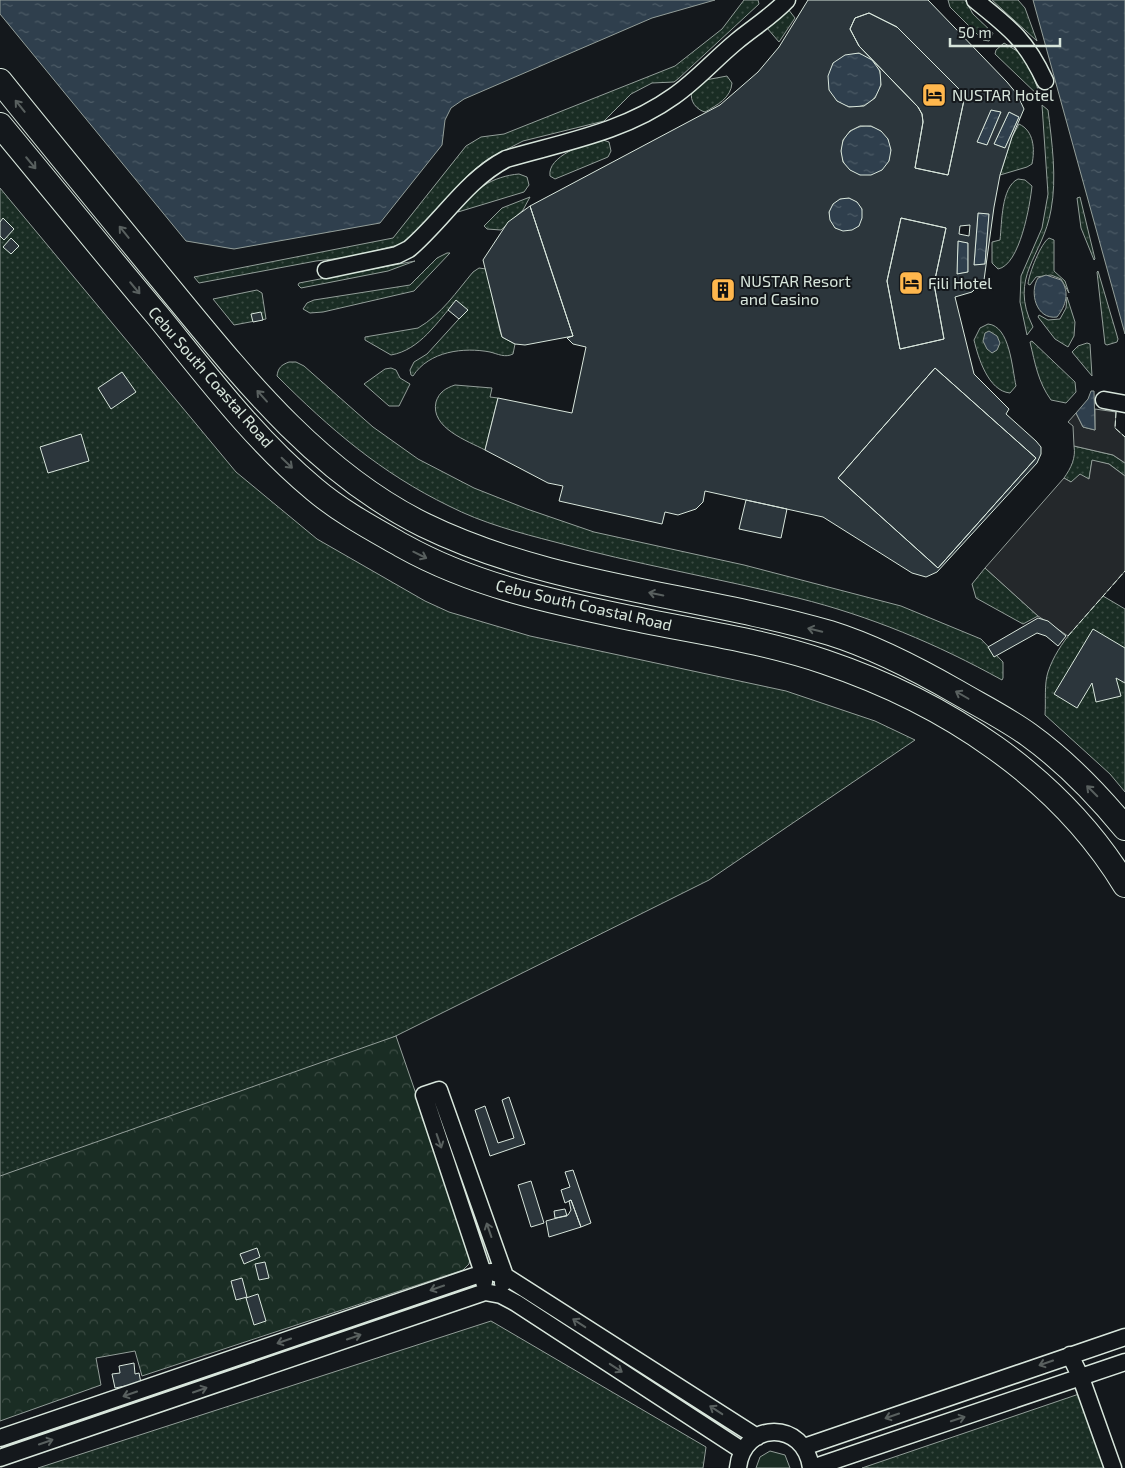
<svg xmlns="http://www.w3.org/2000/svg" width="1125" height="1468" font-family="'Exo 2',sans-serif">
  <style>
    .grass { fill: url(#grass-dots); stroke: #939e99 }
    .forest { fill: url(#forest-crowns); stroke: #939e99 }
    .green { fill: #1a2d24; stroke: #939e99 }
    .parking { fill: #24282b; stroke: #939e99 }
    .water { fill: url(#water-ripples); stroke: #939e99 }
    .building { fill: #2c363c; stroke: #d8e6dc; fill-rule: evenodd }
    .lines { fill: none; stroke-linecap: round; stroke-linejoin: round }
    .minor-casing { stroke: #d8e6dc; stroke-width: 19 }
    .highway-casing { stroke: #d8e6dc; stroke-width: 26 }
    .minor { stroke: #14181c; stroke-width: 16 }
    .highway { stroke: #14181c; stroke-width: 24 }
    .fence { stroke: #d8e6dc; stroke-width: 1; stroke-dasharray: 6 2.5; stroke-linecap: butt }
    .oneway { stroke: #59605f }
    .labels { text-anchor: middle; stroke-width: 4; stroke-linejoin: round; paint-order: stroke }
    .poi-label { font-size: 16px; fill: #d8e6dc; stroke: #14181c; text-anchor: start }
    .street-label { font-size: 16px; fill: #d8e6dc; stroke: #14181c }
  </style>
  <defs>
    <pattern id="grass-dots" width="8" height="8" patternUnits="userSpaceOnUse" patternTransform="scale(1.25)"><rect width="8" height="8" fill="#1a2d24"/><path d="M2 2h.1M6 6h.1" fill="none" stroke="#3b4b43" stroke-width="1.8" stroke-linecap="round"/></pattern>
    <pattern id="forest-crowns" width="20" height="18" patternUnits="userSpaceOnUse" patternTransform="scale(1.25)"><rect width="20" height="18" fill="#1a2d24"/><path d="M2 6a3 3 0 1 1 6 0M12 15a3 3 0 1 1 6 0" fill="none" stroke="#3b4b43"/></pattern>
    <pattern id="water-ripples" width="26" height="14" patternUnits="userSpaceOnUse" patternTransform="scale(1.25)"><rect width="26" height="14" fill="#2f3f4d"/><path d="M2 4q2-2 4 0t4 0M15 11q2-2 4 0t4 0" fill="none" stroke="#4c5b66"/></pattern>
  </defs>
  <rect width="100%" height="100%" fill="#14181c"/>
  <path class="grass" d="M744,0H758L759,4L678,79L674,82L652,83L631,94L604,121L523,141L488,159L469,174L406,243L350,257L316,261L199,283L194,277L393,238L466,146L481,137L504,134L675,66L722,29Z
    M948,0H965L973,14L993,33L989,41L983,40L950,7Z
    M992,0H1018L1025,8L1037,41Z
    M788,9L795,18L779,42L767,28Z
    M1004,43L1025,56L1042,99L995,54L996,50Z
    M727,76L732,83C731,98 717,105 705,112C697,110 689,101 692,92C693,89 698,84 700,81Z
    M1042,105L1048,110C1052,143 1057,178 1051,210C1043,257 1008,276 1033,327L1027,335L1020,302L1021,276L1042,228L1048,194Z
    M1019,124C1034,131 1035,149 1032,164L1027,167L1000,175L1012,137Z
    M600,139L609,142L611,151L608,157L555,179L550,176C547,156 585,144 600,139Z
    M519,174L527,177L529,185L524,192L458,212C470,190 494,176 519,174Z
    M1018,179L1025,180L1032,186C1030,205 1020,265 998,269L992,263V242L1000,240C1002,223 1001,187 1018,179Z
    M0,188L236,472L317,539L425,601L449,612L530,636L786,691L875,721L915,740L709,880L193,1137L0,1206Z
    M530,197L523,210L501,230L487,229L484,226L502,208Z
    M1080,197L1095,259L1094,260L1081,228L1077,198Z
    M1049,238L1054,240V271L1065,281L1069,293L1061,279L1051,275L1036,277L1030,285L1028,284C1029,273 1041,243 1049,238Z
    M447,253H450L414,291L323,312L310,313L303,309L307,303L314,300L410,285L437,258Z
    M415,261L388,271L301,288L298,285L299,283Z
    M479,268L486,269L500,331L502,337L515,344L513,354C505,358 498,354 490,352C464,347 429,351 413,376L411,375L410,370L414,362L427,354L467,310L456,301C437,322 420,350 391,355L365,340V337L418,328C441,315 457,291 473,272Z
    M1098,271L1118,339L1117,342L1107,345L1105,344L1097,272Z
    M257,290L262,293L266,319L234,325L213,299Z
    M1067,297L1075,322L1074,336L1068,347L1055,339L1038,317L1039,315L1048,320L1060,319L1066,308Z
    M988,324C1010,326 1012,368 1016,386L1010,393C988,391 978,357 974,340L980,328Z
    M1032,341L1075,382L1076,392L1066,403L1051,400C1038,382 1035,363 1030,342Z
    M1087,343L1090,344L1092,376L1072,352L1078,346Z
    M289,362H296L304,366L373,427L418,459L474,488L527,509L594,532L744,565L901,606L981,639L1003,662V678L1002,680C937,644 870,616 798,598C717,578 635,564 555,542C520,533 482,523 449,506C381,473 330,429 277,376C278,368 281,365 289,362Z
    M391,368L396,370L400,378L410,384L399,406H389L364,384L385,369Z
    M455,385L492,388L490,397L498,398L485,450C468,441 430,428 436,402C439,392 446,388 455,385Z
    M1074,446L1113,455L1125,463V476L1109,464L1092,461L1089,479L1071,482L1064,478C1071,468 1076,458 1074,446Z
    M985,568L1038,616L1023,624L976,598L972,584Z
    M1103,596L1125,609V792L1110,774L1045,715C1046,701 1044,684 1048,672C1058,642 1083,619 1103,596Z
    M491,1321L706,1447L703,1468H38Z
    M1079,1394L1105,1468H862Z"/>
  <path class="forest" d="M396,1036L471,1253L469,1264L463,1270L142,1376L135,1351L96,1358L101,1385L0,1421V1176Z"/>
  <path class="green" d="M770,1451L785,1455L790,1468H756L760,1457Z"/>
  <path class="parking" d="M1095,409L1116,412L1115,428L1125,437V463L1113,455L1074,446L1073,426L1068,422L1076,413L1083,427L1095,430Z
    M1092,460L1109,464L1125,476V571L1068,636L1038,616L985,568L1064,478L1071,482L1080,474L1089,479Z"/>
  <path class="water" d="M0,0H715L652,18L464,99L451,108L445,120L442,145L380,223L234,249L186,241L0,14Z
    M1033,0H1125V334Z
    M827 80a27 27 0 1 1 54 0a27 27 0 1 1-54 0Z
    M991,110L1001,112L987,145L977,142Z
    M1009,112L1019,117L1005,148L994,144Z
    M841 151a25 25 0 1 1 50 0a25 25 0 1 1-50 0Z
    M829 215a17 17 0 1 1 34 0a17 17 0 1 1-34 0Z
    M978,213L989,214L985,264L974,265Z
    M958,241L968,243V272L957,274Z
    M1046,275L1061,280C1070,292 1066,306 1057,317C1036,320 1029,292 1038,278Z
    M989,331L997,336L1000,343L997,350L992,353L987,349L983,341L985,333Z
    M1091,391H1094L1095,430L1083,427L1076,413L1088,399Z"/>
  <path class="building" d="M808,0H928L1007,82L1017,94L1024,109L1012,137L1000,175L994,207L984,280L972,292L955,297L974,374L1009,409L1006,414L1036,441L1041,447V454L1037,463L937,572L926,577L912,573L823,517L705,491L703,502L696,509L678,515L665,512L662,524L559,501L563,486L548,483L485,450L498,398L572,413L586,347L573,344L567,338L573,336L530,206L720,105L758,72L779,47ZM869,13L897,27L960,90L964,100L948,175L915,168L923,122L922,114L918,107L859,46L850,29L855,18ZM859,53L872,60L880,71L881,85L875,98L864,106L849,107L837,101L829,90L828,76L833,63L845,55ZM991,110L1001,112L987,145L977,142ZM1009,112L1019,117L1005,148L994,144ZM860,126H871L881,131L888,139L891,150L889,161L882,170L871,175H860L850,170L843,162L841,151L843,140L850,131ZM849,198L857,202L862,209V218L859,226L852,230L843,231L835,228L830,220L829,212L833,204L840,199ZM978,213L989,214L985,264L974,265ZM901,218L946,228L934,284L944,339L900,349L887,281ZM970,225L969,236L959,234L960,226ZM958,241L968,243V272L957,274ZM935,368L1036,458L938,568L838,478Z
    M869,13L897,27L960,90L964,100L948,175L915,168L923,122L922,114L918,107L859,46L850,29L855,18Z
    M530,206L573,336L525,345L515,344L502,337L483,260L508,222Z
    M3,218L14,229L4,240L0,236V222Z
    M901,218L946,228L934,284L944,339L900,349L887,281Z
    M11,238L19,246L11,254L3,247Z
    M456,300L468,310L459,319L448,310Z
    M261,312L263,320L253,322L251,314Z
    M935,368L1036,458L938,568L838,478Z
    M122,372L136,392L111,409L98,388Z
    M81,434L89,461L48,473L40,447Z
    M746,500L787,509L781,538L739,529Z
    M1038,618L1048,621L1066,636L1058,646L1046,636L1037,633L994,657L988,647Z
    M1093,629L1125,648V683L1116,678L1121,696L1096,702L1092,683L1077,708L1054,694Z
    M509,1097L525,1144L490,1156L475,1110L485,1106L498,1143L514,1138L502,1100Z
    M573,1170L591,1223L581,1227L571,1200L565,1203L561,1190L570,1187L565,1172Z
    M531,1181L544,1223L531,1227L518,1185Z
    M571,1200L581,1227L549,1237L546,1221L568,1215L571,1210L569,1201Z
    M565,1209L567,1216L555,1218L554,1211Z
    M257,1248L260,1257L244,1264L240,1254Z
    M265,1262L269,1278L259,1280L255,1264Z
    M242,1278L247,1297L236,1300L231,1281Z
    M258,1294L266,1321L254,1325L246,1298Z
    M134,1363L135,1374L139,1373L141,1383L115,1388L112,1374L120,1373L119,1366Z"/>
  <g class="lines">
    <defs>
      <path id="minor" d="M975,0C1010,28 1026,40 1045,81
        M326,270L397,255L409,249C443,220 466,180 506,159C564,142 624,132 674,96C697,80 715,59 737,41C754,27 772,16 787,0
        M1104,400L1125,404
        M484,1282L483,1273L424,1095L439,1090L505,1276L503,1283
        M1070,1355L1081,1378L1113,1468
        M0,1438L483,1273L492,1272L505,1276L757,1437
        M804,1447L1125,1337
        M0,1458L485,1292L501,1295L516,1303L743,1451
        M738,1468C743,1420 805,1420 811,1468
        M812,1468L1125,1362"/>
      <path id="highway" d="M0,81C53,147 107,212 160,277C236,369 314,471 424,525C551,587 696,594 830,633C875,647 917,669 957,692C981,706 1007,719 1029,735C1065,761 1097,794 1125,828
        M0,125C53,189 105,253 158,316C207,376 254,439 314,489C341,512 373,529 403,546C478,588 563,604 645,621C705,633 767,642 825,662C944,702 1059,776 1125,885"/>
    </defs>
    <use href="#minor" class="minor-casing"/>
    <use href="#highway" class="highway-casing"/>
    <use href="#minor" class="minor"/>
    <use href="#highway" class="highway"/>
    <path class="fence" d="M1116,412L1115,428L1125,437
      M1068,636L1125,571"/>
  </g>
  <defs><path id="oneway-shaft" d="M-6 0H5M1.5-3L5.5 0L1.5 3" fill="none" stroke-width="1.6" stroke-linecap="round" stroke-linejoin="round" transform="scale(1.25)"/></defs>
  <g class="oneway">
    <use href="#oneway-shaft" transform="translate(20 106) rotate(-129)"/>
    <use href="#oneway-shaft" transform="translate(31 163) rotate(50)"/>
    <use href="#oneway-shaft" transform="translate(124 232) rotate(-129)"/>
    <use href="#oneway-shaft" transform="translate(135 288) rotate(50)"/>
    <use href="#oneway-shaft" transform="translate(262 396) rotate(-132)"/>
    <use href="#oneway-shaft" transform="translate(287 463) rotate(44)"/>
    <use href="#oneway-shaft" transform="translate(420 555) rotate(26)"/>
    <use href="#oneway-shaft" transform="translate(656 594) rotate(-168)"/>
    <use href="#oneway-shaft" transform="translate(815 630) rotate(-166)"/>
    <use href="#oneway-shaft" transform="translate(962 695) rotate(-150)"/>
    <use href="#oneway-shaft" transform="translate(1092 791) rotate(-135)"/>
    <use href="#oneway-shaft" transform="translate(439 1141) rotate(71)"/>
    <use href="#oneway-shaft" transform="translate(489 1230) rotate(-109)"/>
    <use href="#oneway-shaft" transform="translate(437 1288) rotate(161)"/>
    <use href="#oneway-shaft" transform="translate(579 1323) rotate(-147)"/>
    <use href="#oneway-shaft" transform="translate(354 1337) rotate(-19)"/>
    <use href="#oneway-shaft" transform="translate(284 1341) rotate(161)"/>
    <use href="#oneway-shaft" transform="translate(1046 1363) rotate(161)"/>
    <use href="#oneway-shaft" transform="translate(616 1368) rotate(33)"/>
    <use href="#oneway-shaft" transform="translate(200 1390) rotate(-19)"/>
    <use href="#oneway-shaft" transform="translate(130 1394) rotate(161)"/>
    <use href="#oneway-shaft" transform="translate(716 1410) rotate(-147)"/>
    <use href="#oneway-shaft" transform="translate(892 1416) rotate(161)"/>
    <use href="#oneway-shaft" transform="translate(958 1419) rotate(-18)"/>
    <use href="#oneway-shaft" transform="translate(46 1442) rotate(-19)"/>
  </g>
  <defs>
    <symbol id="hotel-square" viewBox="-11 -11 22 22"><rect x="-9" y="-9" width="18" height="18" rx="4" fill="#ffb74d" stroke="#14181c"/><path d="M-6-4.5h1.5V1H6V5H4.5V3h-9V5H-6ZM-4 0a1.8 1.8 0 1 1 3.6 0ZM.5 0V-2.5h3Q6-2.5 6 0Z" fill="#111"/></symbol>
    <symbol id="building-square" viewBox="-11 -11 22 22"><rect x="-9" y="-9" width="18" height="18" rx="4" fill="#ffb74d" stroke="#14181c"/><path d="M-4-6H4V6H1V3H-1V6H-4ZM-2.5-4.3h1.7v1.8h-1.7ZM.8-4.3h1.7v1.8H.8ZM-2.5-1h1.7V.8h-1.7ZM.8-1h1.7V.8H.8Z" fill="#111"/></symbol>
  </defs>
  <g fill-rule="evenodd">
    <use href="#hotel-square" x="920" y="81" width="28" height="28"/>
    <use href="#hotel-square" x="897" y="269" width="28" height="28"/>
    <use href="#building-square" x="709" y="276" width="28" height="28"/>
  </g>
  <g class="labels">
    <g class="poi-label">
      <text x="952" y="101">NUSTAR Hotel</text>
      <text x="740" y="287">NUSTAR Resort<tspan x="740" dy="18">and Casino</tspan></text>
      <text x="928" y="289">Fili Hotel</text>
    </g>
    <g class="street-label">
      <text transform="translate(211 377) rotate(49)" y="6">Cebu South Coastal Road</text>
      <text transform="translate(584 605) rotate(13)" y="6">Cebu South Coastal Road</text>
    </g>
  </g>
  <path d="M950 38v8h110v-8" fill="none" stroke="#d8e6dc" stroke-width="2.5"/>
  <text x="958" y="38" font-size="15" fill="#d8e6dc" stroke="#14181c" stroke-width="4" paint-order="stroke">50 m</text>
</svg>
